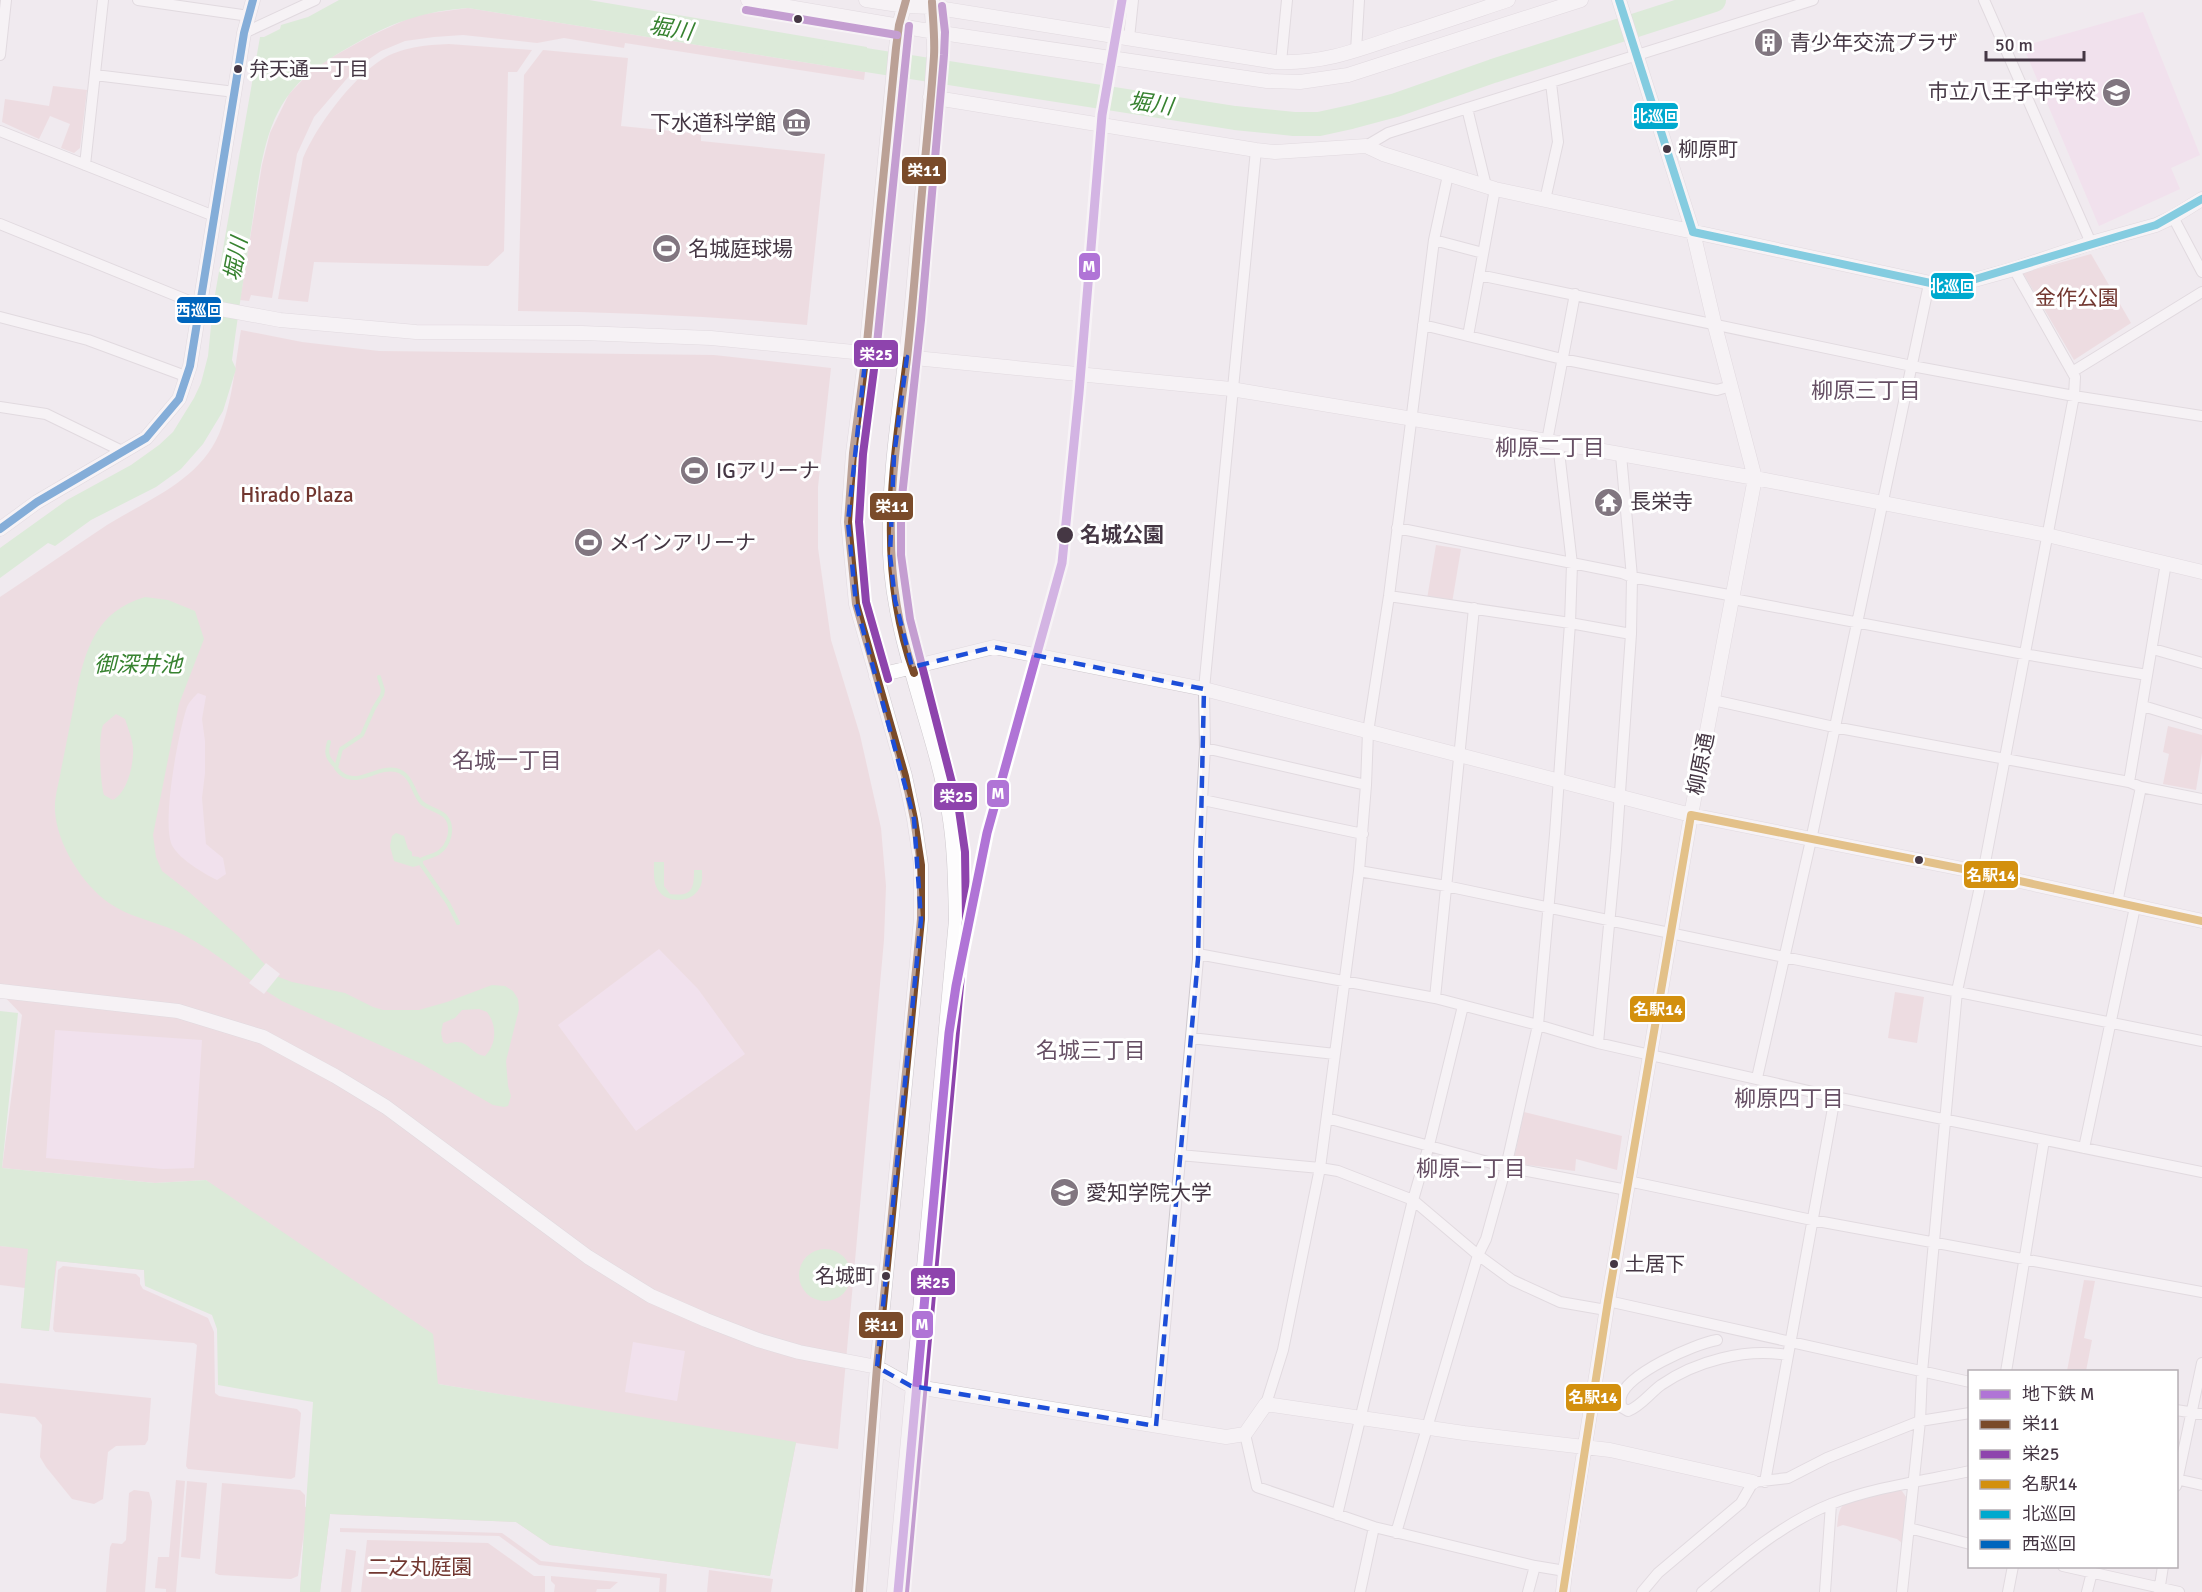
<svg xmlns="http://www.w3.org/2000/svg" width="2202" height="1592" font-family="Signika,'Noto Sans JP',sans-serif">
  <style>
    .green { fill: #e9cdd0 }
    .sand { fill: #f2d7eb }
    .water { fill: #c3eabf; fill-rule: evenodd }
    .pier { fill: #f0eaef }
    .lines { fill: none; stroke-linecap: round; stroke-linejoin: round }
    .stream { stroke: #c3eabf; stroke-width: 4 }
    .river { stroke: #c3eabf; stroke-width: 24 }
    .minor-casing { stroke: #cec8cd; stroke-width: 12 }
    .tertiary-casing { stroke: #cec8cd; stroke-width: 15 }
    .minor { stroke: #fdfcfd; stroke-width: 10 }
    .tertiary { stroke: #fdfcfd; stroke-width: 14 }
    .bus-1-casing { stroke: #fff; stroke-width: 12 }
    .bus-2-casing { stroke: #fff; stroke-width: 12 }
    .bus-3-casing { stroke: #fff; stroke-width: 12 }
    .bus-4-casing { stroke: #fff; stroke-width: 12 }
    .bus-5-casing { stroke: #fff; stroke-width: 12 }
    .bus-1 { stroke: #7a4b2a; stroke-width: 8 }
    .bus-2 { stroke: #8e44ad; stroke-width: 8 }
    .bus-3 { stroke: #d3900e; stroke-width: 8 }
    .bus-4 { stroke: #00a9ce; stroke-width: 8 }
    .bus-5 { stroke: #0065bd; stroke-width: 8 }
    .metro-1-casing { stroke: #fff; stroke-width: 14 }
    .metro-1 { stroke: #b074d6; stroke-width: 9 }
    .marked { fill: none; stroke: #1d4ed8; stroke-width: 4.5; stroke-dasharray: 12 8; stroke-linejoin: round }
    .bus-dot { fill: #453744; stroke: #fff; stroke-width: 2 }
    .labels { text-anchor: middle; stroke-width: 6; stroke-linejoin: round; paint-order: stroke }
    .bus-label { font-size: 20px; fill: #453744; stroke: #fff; text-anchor: start }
    .poi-label { font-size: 21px; fill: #453744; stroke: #fff; text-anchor: start }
    .park-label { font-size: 21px; fill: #723730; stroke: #fff }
    .stop-label { font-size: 21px; font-weight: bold; fill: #453744; stroke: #fff; text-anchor: start }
    .street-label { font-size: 21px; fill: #453744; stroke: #fff }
    .water-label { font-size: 22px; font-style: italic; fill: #378230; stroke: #fff }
    .neighbourhood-label { font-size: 22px; fill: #675065; stroke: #fff }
    .line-badge { stroke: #fff; stroke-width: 2 }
    .badge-label { font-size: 16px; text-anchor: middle; font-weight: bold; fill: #fff }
  </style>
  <rect width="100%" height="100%" fill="#f0eaef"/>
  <path class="green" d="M468,8L865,72L864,80L625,43L624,48L564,38L537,43L463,35L434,37L405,41L381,51L356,68L314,117L297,154L272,298L251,295L249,301L240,300L262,165L270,133L289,94L316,66L370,36L416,15Z
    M449,44L532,50L517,72H508L504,251L488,266L314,262L308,302L278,299L303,158C317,125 351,80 381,60C401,47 426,45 449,44Z
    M543,50L628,58L621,126L701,134V141L825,154L807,325C711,316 615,312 518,311L524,75Z
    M53,86L87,90L80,148L74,153L61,148L70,124L50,116L39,139L2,122L5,99L49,106Z
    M2091,254L2131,323L2074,360L2023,273Z
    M241,330L302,342L379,351L714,355L831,368L818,487V548L831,640L860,735L881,828L886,886L884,940L838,1449L796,1443L770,1576L550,1545L516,1522L330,1514L320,1592H300L304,1532L298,1576L291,1579L219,1575L215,1573L222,1483L300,1490L305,1495V1507L644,1418L438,1384L206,1180L155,1183L2,1168L22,1015L0,992V597C36,573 71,549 107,525C147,500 199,481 219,434C233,402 235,364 241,330Z
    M1436,545L1461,549L1452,603L1427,599Z
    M2168,726L2202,735V753L2196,790L2163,784L2169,754L2163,752Z
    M1895,992L1924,997L1917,1043L1888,1038Z
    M1524,1112L1622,1136L1617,1170L1576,1159L1575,1171L1513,1163Z
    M0,1246L29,1248L46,1258L146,1263L145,1286L144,1270L57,1261L49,1331L21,1328L25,1288L0,1285Z
    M63,1266L136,1274L140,1278V1284L143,1289L208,1318L214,1332L215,1393L219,1396L297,1409L301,1413L295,1477L291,1479L188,1469L186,1466L197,1345L194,1343L55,1332L53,1329L58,1270Z
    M2084,1280L2095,1281L2084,1338L2092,1340L2086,1371H2067Z
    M0,1383L151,1398L148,1440L145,1445L116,1446L108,1452L103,1499L94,1504L72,1499L46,1467L40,1457L42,1425L35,1417L0,1413Z
    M176,1480L185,1481L176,1592H166V1589L155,1588L158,1557H169Z
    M187,1481L207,1483L200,1559L181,1557Z
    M134,1490L149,1492L152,1502L145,1592H106L110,1547L112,1543L122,1544L126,1540L129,1493Z
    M1897,1490L1902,1491L1906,1497L1902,1543L1897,1539L1843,1525L1837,1527C1838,1521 1838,1513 1841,1508C1847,1497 1885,1493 1897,1490Z
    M340,1528L502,1533L541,1561L667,1574L666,1592H659L660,1578L539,1565L499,1536L340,1532Z
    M367,1540L488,1543L534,1576H545V1592H361Z
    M346,1549L356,1551L351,1592H341Z
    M709,1570L773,1579L771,1592H707Z
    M551,1576L618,1582L610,1589H597L596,1592H554L555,1585L551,1581Z"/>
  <path class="sand" d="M2143,12L2200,155L2171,168L2180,189L2099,226L2023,46Z
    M198,693L206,696L202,719L205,741V773L202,798L206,844L223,858L226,874L217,880C204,874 180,859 173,847C160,827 179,730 187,707C189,702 194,697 198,693Z
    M659,949L698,989L745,1054L636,1131L558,1025Z
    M55,1030L202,1040L194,1168L163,1169L46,1158Z
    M633,1342L685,1351L677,1401L625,1392Z"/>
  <path class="water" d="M339,0H589L867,47L865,72L468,8C426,11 396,21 360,41C334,56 309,69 290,93C262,129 259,180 252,224C245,269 238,314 232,360L236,369L223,411L203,444L181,469L156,487L91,520L55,546L48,543L0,578V548L67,500L131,465L159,445L173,432L194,398L201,383L208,356L213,306L260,37H264L280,29L281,25L308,17Z
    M145,597L168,600L195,611L204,639L179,704L153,835L156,857L162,871L189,892L239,937L276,976L292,982L345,993L373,1007L383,1010H419L447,1002L492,985L505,986L513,991L518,999L519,1009L506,1061L508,1086L511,1096L508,1106L504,1107L493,1105L420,1063L282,1001C246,980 214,949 176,931C154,921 129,917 109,903C82,884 57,844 55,811C54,798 59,783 61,770C66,745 71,720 76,694C85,650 96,611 145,597ZM116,714L125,719C128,728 132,738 133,747C134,763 128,792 113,800L104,795C100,781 98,739 103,725ZM479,1009L487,1012C497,1025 497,1044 485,1056C469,1054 469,1036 447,1044L443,1042L441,1033L443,1023L455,1018L462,1010Z
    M396,833L404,836L408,849L412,852V856L419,857L423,864L413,867L394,861L390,846L392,836Z
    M654,862H664V886L670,894C692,897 694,889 694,870H702C702,877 703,883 699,889C691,903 667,904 658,890C653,882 654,872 654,862Z
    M0,1011L18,1013L2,1168L155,1183L206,1180L433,1334L438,1384L796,1442L770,1576L550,1545L516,1522L330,1514L320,1592H300L313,1402L218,1385L217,1329L212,1315L145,1286L144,1270L56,1261L49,1331L21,1328L28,1249L0,1246Z
    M799 1275a26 26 0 1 1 52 0a26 26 0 1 1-52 0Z"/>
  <path class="pier" d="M266,963L280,974L264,994L249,983Z"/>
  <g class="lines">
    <path class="stream" d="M379,677L383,690L382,695L374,708L362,735L341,749L336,768C353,792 376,765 396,770C412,774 412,791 421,802C428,809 439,810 445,816C455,827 449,846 438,853C433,856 426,857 421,860V864L448,903L458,923
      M329,742C325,754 328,759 336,767"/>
    <path class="river" d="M834,55L1235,118L1294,124H1319L1351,117L1396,105L1493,71L1714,0"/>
    <defs>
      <path id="minor" d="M138,0L249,16
        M1984,0L2091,243
        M244,33L315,0
        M1129,38L1133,0
        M1356,51L1359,0
        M0,55L6,0
        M1281,62L1287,0
        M95,75L235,92
        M1467,108L1486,186
        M0,131L214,216
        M1366,146L1388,133L1813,0
        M85,165L103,0
        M1545,200L1558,142L1551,83
        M2173,217L2202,272
        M0,224L199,305
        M1434,240L1483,253
        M1479,275L1912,366L2074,396L2202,416
        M0,317L88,340L188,377
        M1423,325L1562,359L1717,390L1731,386
        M1468,336L1495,189
        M2072,372L2202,292
        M0,407L46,414L124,452
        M1547,441L1575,294
        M1397,528L1622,573L1632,577L1734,596
        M1389,596L1570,623L1631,634
        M1733,599L2024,654L2147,675
        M2153,649L2202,663
        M1713,700L1834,727L2129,782L2141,787L2202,799
        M2143,706L2202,724
        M1205,748L1366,785
        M2129,782L2166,563
        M1203,800L1363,834
        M1359,871L1446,886L1784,957L2202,1041
        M2117,903L2141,787
        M1198,954L1435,998L1538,1025L1598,1043L1835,1097L2202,1172
        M1435,998L1474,608
        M1191,1038L1335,1054
        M1598,1043L1616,850L1631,634L1632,577L1621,455
        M1757,1078L1811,840L1929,284
        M1327,1118L1506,1167L1627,1190
        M2084,1148L2135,907
        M1180,1155L1320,1168L1338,1171L1413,1200L1478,1255L1512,1280L1560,1302L1606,1310
        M1628,1181L1812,1220L2202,1292
        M1608,1301L1970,1382
        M1717,1340C1694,1344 1626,1374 1621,1397C1620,1400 1621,1404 1621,1407L1628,1411C1641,1406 1649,1394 1661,1385C1696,1361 1745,1348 1787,1355
        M2006,1372L2044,1140
        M1266,1404L1283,1350L1320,1168L1359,871L1366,785L1368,732L1389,596L1434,240L1448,175
        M2176,1410L2202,1414
        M1156,1426L1198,959L1199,852L1205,748L1204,689L1256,150
        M1245,1434L1257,1487L1374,1527L1535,1566L1565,1571
        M2176,1479L2202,1485
        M1765,1482L1835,1097
        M2176,1486L2202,1363
        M1337,1515L1413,1200L1429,1145L1463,1006
        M1909,1528L1970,1544
        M1396,1533L1478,1255L1486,1239L1506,1167L1538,1025L1555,834L1570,623L1572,564L1558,443
        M2063,1566L2179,1592
        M1360,1592L1374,1527
        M1528,1592L1535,1566
        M1642,1592L1658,1573L1741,1503L1753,1482L1788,1478L1827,1458L1920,1421L1970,1413
        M1702,1592C1741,1559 1783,1523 1831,1504C1875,1487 1923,1481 1970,1471
        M1825,1592L1831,1504
        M1902,1592L1920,1421L1922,1372L1957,991L1983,873L2074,396L2075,377L2014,269
        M2008,1592L2013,1566
        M2087,1592L2092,1572
        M2159,1592L2163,1566"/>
      <path id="tertiary" d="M748,0L935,32L1267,81L1300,82L1348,75L1581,0
        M866,0L905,6L932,7L1276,62C1323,64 1358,50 1402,35C1437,24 1472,12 1508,0
        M930,97L1256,150L1275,152L1366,146L1383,154L1495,189L1949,287L2014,269L2091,243L2156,225L2173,217L2202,199
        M199,305L280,320L416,332L582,333L711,338L1231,389L1547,441L1755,478L2047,535L2202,572
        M0,529L37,502L146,438L179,399L190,366L244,33L253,0
        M876,676L994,647L1204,689L1691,815L1983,873L2202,921
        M0,991L178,1011L263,1037L335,1076L386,1107L588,1257L651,1296L706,1320L758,1340L799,1352L877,1367L911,1386L1226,1437L1245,1434L1266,1404L1464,1433L1610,1450L1753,1482
        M859,1592L877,1367L916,973L921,919V865L914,819L905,776L856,604L848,522L853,453L866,353L896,48L899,25L906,0
        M894,1592L956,920C955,885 955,849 949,813C934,726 894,643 890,554C887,467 905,380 913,293C920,214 928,135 934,56C935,37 931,18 932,0
        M1563,1592L1565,1571L1608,1301L1691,815L1755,478L1715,326L1693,232L1619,0"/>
    </defs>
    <use href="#minor" class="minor-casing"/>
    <use href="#tertiary" class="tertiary-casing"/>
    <use href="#minor" class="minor"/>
    <use href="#tertiary" class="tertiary"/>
    <defs>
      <path id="bus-1" d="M914,673C876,565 893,469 907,359C913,304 917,248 922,192C926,147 931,102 934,56C935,39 933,20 932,2
        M859,1592L877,1367L921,919V865L914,819L905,776L856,604L848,522L853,453L866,353L896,48L899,25L906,0"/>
      <path id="bus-2" d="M746,10L897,35
        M888,679L866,602L859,522L863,454L876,354L909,26
        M905,1592L966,920L965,852L959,810L910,619L901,555V506L921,320L944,55L945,32L942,6"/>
      <path id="bus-3" d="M1691,815L1983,873L2202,921
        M1563,1592L1608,1301L1691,815"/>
      <path id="bus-4" d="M1619,0L1693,232
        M1693,232L1949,287L2156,225L2202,199"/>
      <path id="bus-5" d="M0,529L37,502L146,438L179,399L190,366L244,33L253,0"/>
    </defs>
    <use href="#bus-1" class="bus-1-casing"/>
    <use href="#bus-2" class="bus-2-casing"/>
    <use href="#bus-3" class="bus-3-casing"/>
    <use href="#bus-4" class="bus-4-casing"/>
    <use href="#bus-5" class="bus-5-casing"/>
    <use href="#bus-1" class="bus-1"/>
    <use href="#bus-2" class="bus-2"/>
    <use href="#bus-3" class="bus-3"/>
    <use href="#bus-4" class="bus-4"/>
    <use href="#bus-5" class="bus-5"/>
    <defs>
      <path id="metro-1" d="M898,1592L949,1033L956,986L987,833L1062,563L1079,393L1102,115L1122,0"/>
    </defs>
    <use href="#metro-1" class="metro-1-casing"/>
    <use href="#metro-1" class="metro-1"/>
  </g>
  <path d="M0 0H2202V1592H0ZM866,353L907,357L894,456L890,555L895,600L912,667L994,647L1204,689L1198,959L1156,1426L911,1386L877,1367L921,919L914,819L856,604L848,522Z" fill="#f0eaef" fill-opacity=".55" fill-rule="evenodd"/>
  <path class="marked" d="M866,353L907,357L894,456L890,555L895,600L912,667L994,647L1204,689L1198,959L1156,1426L911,1386L877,1367L921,919L914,819L856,604L848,522Z"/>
  <defs>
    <symbol id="building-disc" viewBox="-11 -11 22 22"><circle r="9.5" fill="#817680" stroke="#fff"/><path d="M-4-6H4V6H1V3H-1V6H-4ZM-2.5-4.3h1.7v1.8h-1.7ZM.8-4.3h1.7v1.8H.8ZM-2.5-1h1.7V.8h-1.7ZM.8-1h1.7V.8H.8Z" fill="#fff"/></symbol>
    <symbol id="school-disc" viewBox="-11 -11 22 22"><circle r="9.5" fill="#817680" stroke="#fff"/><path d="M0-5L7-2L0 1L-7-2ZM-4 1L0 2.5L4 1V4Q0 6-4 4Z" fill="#fff"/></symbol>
    <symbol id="museum-disc" viewBox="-11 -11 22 22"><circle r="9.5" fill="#817680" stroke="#fff"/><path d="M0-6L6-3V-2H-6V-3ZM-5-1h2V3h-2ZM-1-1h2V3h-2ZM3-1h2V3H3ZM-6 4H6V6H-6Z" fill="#fff"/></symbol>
    <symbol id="stadium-disc" viewBox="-11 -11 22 22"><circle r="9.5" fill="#817680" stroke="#fff"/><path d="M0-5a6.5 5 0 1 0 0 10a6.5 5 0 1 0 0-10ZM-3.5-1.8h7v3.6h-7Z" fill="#fff"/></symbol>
    <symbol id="temple-disc" viewBox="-11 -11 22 22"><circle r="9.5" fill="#817680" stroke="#fff"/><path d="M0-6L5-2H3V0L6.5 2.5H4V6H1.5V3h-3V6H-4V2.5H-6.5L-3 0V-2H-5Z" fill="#fff"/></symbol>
    <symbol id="university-disc" viewBox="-11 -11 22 22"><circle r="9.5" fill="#817680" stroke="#fff"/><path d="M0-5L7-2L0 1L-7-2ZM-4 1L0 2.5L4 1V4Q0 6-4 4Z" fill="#fff"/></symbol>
  </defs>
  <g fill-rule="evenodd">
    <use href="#building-disc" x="1752" y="26" width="33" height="33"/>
    <use href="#school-disc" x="2100" y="76" width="33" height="33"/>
    <use href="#museum-disc" x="780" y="106" width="33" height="33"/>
    <use href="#stadium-disc" x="650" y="232" width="33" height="33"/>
    <use href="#stadium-disc" x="678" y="454" width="33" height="33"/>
    <use href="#temple-disc" x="1592" y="486" width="33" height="33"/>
    <use href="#stadium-disc" x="572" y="526" width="33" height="33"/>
    <use href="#university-disc" x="1048" y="1176" width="33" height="33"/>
  </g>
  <g class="bus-dot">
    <circle cx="798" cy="19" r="5"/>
    <circle cx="238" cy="69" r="5"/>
    <circle cx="1667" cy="149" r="5"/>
    <circle cx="1065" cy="535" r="9"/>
    <circle cx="1919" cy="860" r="5"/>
    <circle cx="1614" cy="1264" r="5"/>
    <circle cx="886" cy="1276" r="5"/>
  </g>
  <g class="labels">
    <g class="bus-label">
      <text x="249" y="76">弁天通一丁目</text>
      <text x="1678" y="156">柳原町</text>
      <text x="1625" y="1271">土居下</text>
      <text x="875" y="1283" text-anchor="end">名城町</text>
    </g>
    <g class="poi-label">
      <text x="1790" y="50">青少年交流プラザ</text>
      <text x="2096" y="99" text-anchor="end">市立八王子中学校</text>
      <text x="776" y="130" text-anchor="end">下水道科学館</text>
      <text x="688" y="256">名城庭球場</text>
      <text x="716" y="478">IGアリーナ</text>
      <text x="1630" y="509">長栄寺</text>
      <text x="609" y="550">メインアリーナ</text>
      <text x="1086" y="1200">愛知学院大学</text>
    </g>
    <g class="park-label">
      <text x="2077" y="305">金作公園</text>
      <text x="297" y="502">Hirado Plaza</text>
      <text x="420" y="1574">二之丸庭園</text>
    </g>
    <g class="stop-label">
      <text x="1080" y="542">名城公園</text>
    </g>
    <g class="street-label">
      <text transform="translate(1701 764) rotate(-79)" y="7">柳原通</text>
    </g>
    <g class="water-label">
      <text transform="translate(671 28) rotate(9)" y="8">堀川</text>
      <text transform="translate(1151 103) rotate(8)" y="8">堀川</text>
      <text transform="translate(235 259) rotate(-79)" y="8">堀川</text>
      <text x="138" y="672">御深井池</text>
    </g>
    <g class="neighbourhood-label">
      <text x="1866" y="398">柳原三丁目</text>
      <text x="1550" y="455">柳原二丁目</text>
      <text x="507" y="768">名城一丁目</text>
      <text x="1091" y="1058">名城三丁目</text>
      <text x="1789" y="1106">柳原四丁目</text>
      <text x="1471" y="1176">柳原一丁目</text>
    </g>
  </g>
  <g class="line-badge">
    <rect x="1633" y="102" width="46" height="28" rx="6" fill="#00a9ce"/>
    <rect x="901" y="156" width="46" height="29" rx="6" fill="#7a4b2a"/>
    <rect x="1078" y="252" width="23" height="29" rx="6" fill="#b074d6"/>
    <rect x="1930" y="272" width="45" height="28" rx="6" fill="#00a9ce"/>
    <rect x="176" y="296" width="46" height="28" rx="6" fill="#0065bd"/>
    <rect x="853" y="339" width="46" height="29" rx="6" fill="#8e44ad"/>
    <rect x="869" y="492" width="45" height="29" rx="6" fill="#7a4b2a"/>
    <rect x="986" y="779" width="24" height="29" rx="6" fill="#b074d6"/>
    <rect x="933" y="782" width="45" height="29" rx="6" fill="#8e44ad"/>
    <rect x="1963" y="860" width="56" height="29" rx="6" fill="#d3900e"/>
    <rect x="1629" y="995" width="57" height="28" rx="6" fill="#d3900e"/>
    <rect x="910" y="1267" width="46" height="29" rx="6" fill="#8e44ad"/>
    <rect x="911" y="1310" width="23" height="29" rx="6" fill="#b074d6"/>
    <rect x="858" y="1311" width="46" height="28" rx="6" fill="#7a4b2a"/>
    <rect x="1565" y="1383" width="57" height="29" rx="6" fill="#d3900e"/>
  </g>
  <g class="badge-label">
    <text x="1656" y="122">北巡回</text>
    <text x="924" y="176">栄11</text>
    <text x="1089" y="272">M</text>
    <text x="1952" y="292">北巡回</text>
    <text x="199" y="316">西巡回</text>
    <text x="876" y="360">栄25</text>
    <text x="892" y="512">栄11</text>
    <text x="998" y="799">M</text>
    <text x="956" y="802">栄25</text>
    <text x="1991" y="881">名駅14</text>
    <text x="1658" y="1015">名駅14</text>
    <text x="933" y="1288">栄25</text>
    <text x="922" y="1330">M</text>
    <text x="881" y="1331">栄11</text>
    <text x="1593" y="1403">名駅14</text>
  </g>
  <rect x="1968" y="1370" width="210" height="198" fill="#ffffff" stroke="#b5afb4" stroke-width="1.5"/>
  <rect x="1980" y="1390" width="30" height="9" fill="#b074d6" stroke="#b5afb4" stroke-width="1.5"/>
  <text x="2022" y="1400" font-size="18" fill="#453744">地下鉄 M</text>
  <rect x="1980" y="1420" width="30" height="9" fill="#7a4b2a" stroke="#b5afb4" stroke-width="1.5"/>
  <text x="2022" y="1430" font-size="18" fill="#453744">栄11</text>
  <rect x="1980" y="1450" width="30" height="9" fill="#8e44ad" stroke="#b5afb4" stroke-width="1.5"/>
  <text x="2022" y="1460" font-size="18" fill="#453744">栄25</text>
  <rect x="1980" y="1480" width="30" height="9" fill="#d3900e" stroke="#b5afb4" stroke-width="1.5"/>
  <text x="2022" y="1490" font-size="18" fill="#453744">名駅14</text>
  <rect x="1980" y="1510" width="30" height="9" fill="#00a9ce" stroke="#b5afb4" stroke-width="1.5"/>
  <text x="2022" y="1520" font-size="18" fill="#453744">北巡回</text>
  <rect x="1980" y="1540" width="30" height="9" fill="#0065bd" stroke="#b5afb4" stroke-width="1.5"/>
  <text x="2022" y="1550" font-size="18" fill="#453744">西巡回</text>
  <path d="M1986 51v9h98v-9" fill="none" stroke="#453744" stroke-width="3"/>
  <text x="1995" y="51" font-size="18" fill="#453744" stroke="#ffffff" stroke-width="4.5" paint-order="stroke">50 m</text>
</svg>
